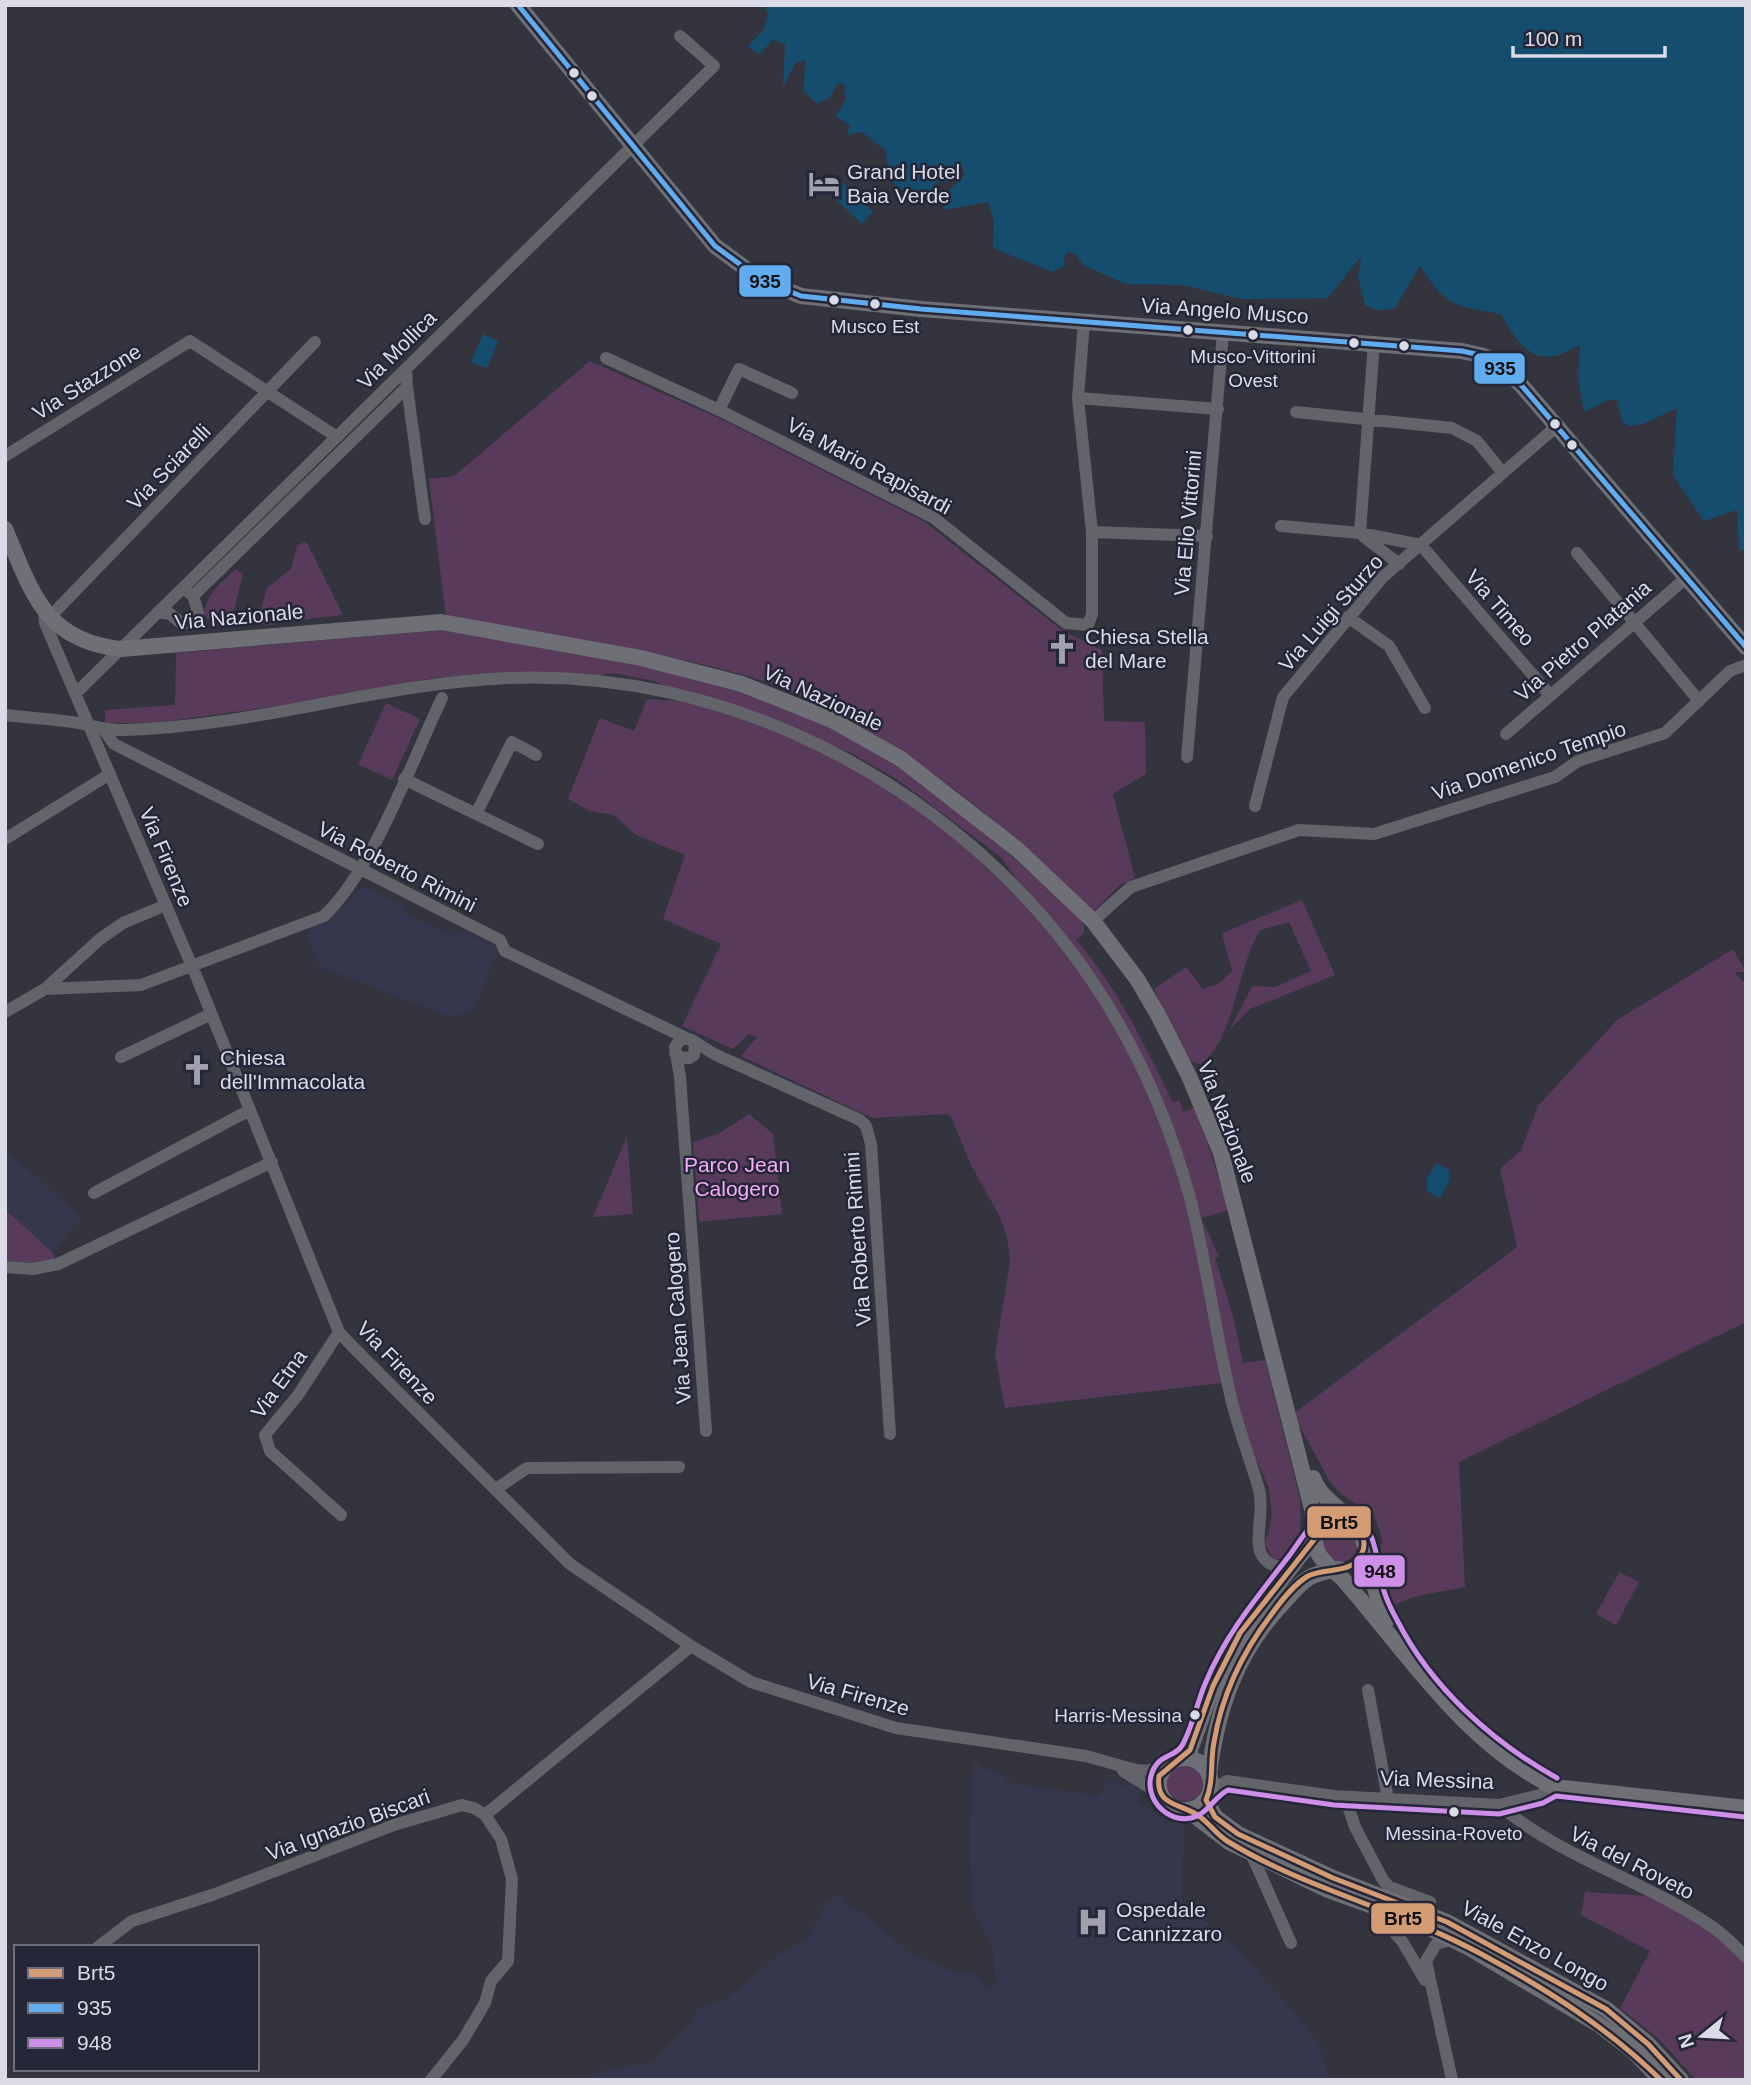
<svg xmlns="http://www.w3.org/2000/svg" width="1751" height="2085" font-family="Helvetica,sans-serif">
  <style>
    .built { fill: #36364d }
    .green { fill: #583b5b }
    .water { fill: #154d6f }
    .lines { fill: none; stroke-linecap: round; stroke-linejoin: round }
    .minor { stroke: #63646a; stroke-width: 12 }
    .major { stroke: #6e7075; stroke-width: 16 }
    .bus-1-casing { stroke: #252637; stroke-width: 10 }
    .bus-2-casing { stroke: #252637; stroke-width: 10 }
    .bus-3-casing { stroke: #252637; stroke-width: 10 }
    .bus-1 { stroke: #d39c74; stroke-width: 5 }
    .bus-2 { stroke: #60acee; stroke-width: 5 }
    .bus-3 { stroke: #ce8fe9; stroke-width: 5 }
    .bus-dot { fill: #dbdbe7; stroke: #252637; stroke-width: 2.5 }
    .labels { text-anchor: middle; stroke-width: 5; stroke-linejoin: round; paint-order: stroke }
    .bus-label { font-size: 19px; fill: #dbdbe7; stroke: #252637 }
    .poi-label { font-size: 21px; fill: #dbdbe7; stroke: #252637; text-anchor: start }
    .street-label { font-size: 21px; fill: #dbdbe7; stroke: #252637 }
    .park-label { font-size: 21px; fill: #f8abfb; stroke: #252637 }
    .line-badge { stroke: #252637; stroke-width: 2.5 }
    .pale-badge-label { font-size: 19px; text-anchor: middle; font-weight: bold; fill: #111 }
  </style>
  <rect width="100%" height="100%" fill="#33343e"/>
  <path class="built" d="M363,886L404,905L403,912L456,937L459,930L499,949L472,1013L447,1016L320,967L306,932L338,912Z
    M5,1149L82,1218L52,1252L5,1209Z
    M973,1763L980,1764L981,1769L1000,1772L1008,1782L1098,1796L1111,1779L1124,1788L1129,1781L1141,1791L1139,1802L1167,1823L1184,1821L1182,1900L1238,1950L1298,2016L1319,2044L1330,2080H592L590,2077L606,2070L652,2062L690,2024L697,2009L727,1998L777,1956L808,1938L825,1903L840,1894L848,1906L863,1913L909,1952L961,1975L971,1971L989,1989L995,1984L993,1948L972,1907L969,1837Z"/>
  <path class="green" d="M590,361L723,420L925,522L1063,631L1102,650L1104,721L1145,722L1146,774L1113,794L1135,878L1120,885L1092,913C1003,820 870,711 744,675C647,648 545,635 446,618L429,479L454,476Z
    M306,541L343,615L292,621L281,614L274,625L256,624L267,588L291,569L297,546Z
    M236,569L243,574L230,627L215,625L204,615C206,593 221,583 236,569Z
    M438,630C575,648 736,670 857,741C940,789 1010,853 1081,919L1084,925V933L1076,940C1118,988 1145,1046 1173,1103L1179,1100L1184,1112L1196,1107L1229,1210L1201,1218L1219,1256L1215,1258L1233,1316L1243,1363L1265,1360L1300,1499C1301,1520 1304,1562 1273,1559L1265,1544L1272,1516L1269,1488L1250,1446L1236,1402L1202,1232L1146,1069L1002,858L898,780L853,754L761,714L668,688L654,681L614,673L589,677L519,673L434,678L335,698L155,723H105V710L175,705L176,653Z
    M647,699L681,701L730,714L832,755L941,824L1050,929L1111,1017L1157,1108L1186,1195L1223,1383L1005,1408L995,1354L1010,1262L1007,1237L999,1215L971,1165L951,1117L947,1114L872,1118L741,1056L757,1037L749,1034L733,1049L682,1026L721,944L663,919L685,855L636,835L614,815L590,811L568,799L600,718L634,731Z
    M386,703L420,719L392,780L358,764Z
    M1302,900L1335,975L1250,1009L1230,1029L1252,986L1275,987L1311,971L1289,922L1260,930C1238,964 1234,1044 1200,1064L1188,1060L1154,989L1186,967L1203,989L1219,983L1232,971L1222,933Z
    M1733,949L1746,972H1734L1746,984V1322L1459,1462L1465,1587L1417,1596L1394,1605L1380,1564L1382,1539L1375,1517L1341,1494L1330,1482L1293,1414L1517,1247L1500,1169L1521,1150L1538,1106L1617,1020Z
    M749,1114L773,1134L782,1214L699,1222L693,1142L718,1134Z
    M627,1136L633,1214L593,1217Z
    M5,1209L52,1252L55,1258L41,1263L5,1261Z
    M1323 1545a17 17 0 1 1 34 0a17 17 0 1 1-34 0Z
    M1619,1572L1639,1582L1616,1625L1596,1614Z
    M1167 1783a18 18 0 1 1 36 0a18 18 0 1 1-36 0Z
    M1585,1892L1651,1896L1717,1936L1746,1964V2080H1696L1659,2039L1620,2008L1650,1951L1581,1915Z"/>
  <path class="water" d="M763,5H1746V551L1739,550L1737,510L1704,521L1673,475L1677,408L1643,424L1630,426L1623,423L1617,400H1608L1584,412L1578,378L1580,345C1572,348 1563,355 1554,356C1527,362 1512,333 1501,314C1453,305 1448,308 1420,266L1395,308L1380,311L1365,305L1358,277L1361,256L1328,298L1242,299L1182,285L1126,284L1083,265L1076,254L1068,252L1064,257L1065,265L1052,272L993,248L994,222L988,202L943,210L948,191L965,175L962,167L958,166L947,182H935L931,198H920L911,188L901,190L891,181L885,150L862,132L847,135L850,126L836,116L846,99L844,83H838L829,98L817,104L803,90L806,60L795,63L783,88L785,44L773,40L759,55L748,46L763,31L768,13Z
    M842,182L873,212L862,224L830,194Z
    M483,334L498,341L487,368L471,362Z
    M1436,1163L1448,1169L1450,1179L1440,1198L1427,1191L1426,1180Z"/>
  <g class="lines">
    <path class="minor" d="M606,358L719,410L934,518L1066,623L1088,625L1092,614V532L1078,398L1084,322
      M407,387L425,519
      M1078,398L1218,409
      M719,410L739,369L792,393
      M1296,412L1452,428L1477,441L1503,473
      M5,456L190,341L337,437
      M1281,526L1360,533L1374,342
      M1092,532L1207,536
      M1360,533L1421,545L1550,695
      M1363,536L1399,564
      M1577,553L1699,701
      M184,588L193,596L407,387L406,369
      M158,612L170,614L181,623H188L198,612L193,596
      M44,613L45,623L197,978L339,1332L351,1345L570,1564L691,1646L751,1682L896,1728L1086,1756L1136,1770L1147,1771L1166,1765
      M1348,617L1389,646L1425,708
      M48,619L315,342
      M76,693L714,66L680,36
      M5,715C30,718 55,719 79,723C94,726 108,731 124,730C254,727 380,683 509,678C726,669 939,779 1070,950C1126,1024 1166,1109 1190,1198C1207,1264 1215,1332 1231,1398C1238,1428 1249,1456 1258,1486C1266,1511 1252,1542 1263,1557C1271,1569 1283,1567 1296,1563
      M103,729L114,744L500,940L505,951L686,1038
      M1506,734L1686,578
      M1187,757L1223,333
      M404,779L538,844
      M1255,806L1283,697L1383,577L1557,426
      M476,814L512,742L536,755
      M5,839L110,774
      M1093,921L1131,887L1299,830L1374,834L1555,777L1578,761L1665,733L1730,671L1746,665
      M45,989L141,985L324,916C374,868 411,763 442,698
      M5,1012L45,989L100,939L123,923L166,905
      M692,1040L714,1054L860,1120L866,1126L871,1144L890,1434
      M675,1053L679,1057L689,1058L694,1055L695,1044L689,1039H681L675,1047L680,1077L706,1431
      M121,1057L211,1014
      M94,1193L250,1110
      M5,1267L33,1269L58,1264L272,1162
      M339,1332L298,1395L265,1435L270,1451L341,1515
      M496,1489L527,1468L679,1467
      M1368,1690L1388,1799
      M1123,1771L1160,1794
      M1210,1791L1227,1781L1334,1796L1499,1805L1540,1795L1554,1787
      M1345,1797L1355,1827L1383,1880L1389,1887L1430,1902
      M1499,1805C1563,1859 1645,1880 1714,1928C1726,1936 1736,1948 1746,1957
      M1251,1853L1291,1943
      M1369,1905L1402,1941L1425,1980
      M98,1947L132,1921L215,1894L394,1825L462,1805L474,1808L485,1815L691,1646
      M431,2080L463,2040L485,2003L491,1981L508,1961L512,1879L501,1839L485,1815
      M1452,2080L1426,1961L1436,1944L1453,1939"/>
    <path class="major" d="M518,5L715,246L760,279L801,296L921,309L1462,351L1484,356L1503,368L1522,386L1746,647
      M5,529C32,592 44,641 121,649L441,622L641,658L742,684L832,720L901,759L1018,850L1093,921L1137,979L1157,1013L1189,1076L1221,1153L1312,1509C1319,1552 1306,1547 1342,1578C1407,1652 1463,1742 1554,1787L1746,1808
      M1313,1478C1323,1505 1354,1513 1362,1536C1373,1566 1370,1588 1388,1619
      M1183,1757L1190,1750L1213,1686L1240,1633L1323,1526L1341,1520L1353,1524
      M1159 1784a26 26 0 1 1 52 0a26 26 0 1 1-52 0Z
      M1209,1775C1217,1709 1236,1653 1282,1604C1303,1581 1306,1574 1339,1569
      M1206,1800L1215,1817L1238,1834L1333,1878L1447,1922L1606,2009L1648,2044L1681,2080
      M1187,1810L1229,1842L1328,1890L1417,1922L1468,1947L1598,2024L1633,2051L1661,2080"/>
    <defs>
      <path id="bus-1" d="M1661,2080C1608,2028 1548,1990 1483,1955C1401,1910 1307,1890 1227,1841C1216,1834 1209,1823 1199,1816C1181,1803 1155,1807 1159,1776L1190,1750L1213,1686L1240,1633L1328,1522C1346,1519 1373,1533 1361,1555C1351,1575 1325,1567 1308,1576C1293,1585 1281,1601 1271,1615C1242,1653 1222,1694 1214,1742C1210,1761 1214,1782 1206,1800L1215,1817L1238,1834L1333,1878L1447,1922L1606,2009L1648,2044L1681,2080"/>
      <path id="bus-2" d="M518,5L715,246L760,279L801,296L921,309L1462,351L1484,356L1522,386L1746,647"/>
      <path id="bus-3" d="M1557,1778C1492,1742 1431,1687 1397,1620C1392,1611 1387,1601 1384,1591C1376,1565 1378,1510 1338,1512C1332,1512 1324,1514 1318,1519C1307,1528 1298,1544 1289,1556C1257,1597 1225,1635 1205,1684C1197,1703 1193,1725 1183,1744C1175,1759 1157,1753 1151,1776C1145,1799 1167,1823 1191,1818C1207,1815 1214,1797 1228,1790L1334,1805L1499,1814L1543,1803L1556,1796L1745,1817"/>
    </defs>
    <use href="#bus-1" class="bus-1-casing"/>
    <use href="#bus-2" class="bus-2-casing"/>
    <use href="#bus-3" class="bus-3-casing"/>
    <use href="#bus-1" class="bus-1"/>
    <use href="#bus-2" class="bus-2"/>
    <use href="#bus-3" class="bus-3"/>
  </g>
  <defs>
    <symbol id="hotel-bare" viewBox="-9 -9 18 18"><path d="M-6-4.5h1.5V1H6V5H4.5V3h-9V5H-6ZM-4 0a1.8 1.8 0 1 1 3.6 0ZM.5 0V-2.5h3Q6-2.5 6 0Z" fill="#a0a1ac" stroke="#252637" stroke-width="2.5" paint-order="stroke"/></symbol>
    <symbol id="church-bare" viewBox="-9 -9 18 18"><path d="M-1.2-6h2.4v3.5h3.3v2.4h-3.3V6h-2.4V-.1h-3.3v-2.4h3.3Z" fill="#a0a1ac" stroke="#252637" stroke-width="2.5" paint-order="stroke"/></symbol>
    <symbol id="hospital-bare" viewBox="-9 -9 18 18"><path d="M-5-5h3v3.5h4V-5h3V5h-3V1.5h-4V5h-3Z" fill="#a0a1ac" stroke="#252637" stroke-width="2.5" paint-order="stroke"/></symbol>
  </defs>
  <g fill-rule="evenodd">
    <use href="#hotel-bare" x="802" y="162" width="44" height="44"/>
    <use href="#church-bare" x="1040" y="627" width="44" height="44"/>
    <use href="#church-bare" x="175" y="1048" width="44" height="44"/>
    <use href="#hospital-bare" x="1071" y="1900" width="44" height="44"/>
  </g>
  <g class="bus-dot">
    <circle cx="574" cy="73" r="6"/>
    <circle cx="592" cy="96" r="6"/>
    <circle cx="834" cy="300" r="6"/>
    <circle cx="875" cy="304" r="6"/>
    <circle cx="1188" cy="330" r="6"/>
    <circle cx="1253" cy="335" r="6"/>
    <circle cx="1354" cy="343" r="6"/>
    <circle cx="1404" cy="346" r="6"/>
    <circle cx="1555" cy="424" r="6"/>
    <circle cx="1572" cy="445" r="6"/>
    <circle cx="1195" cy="1715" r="6"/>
    <circle cx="1454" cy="1812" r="6"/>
  </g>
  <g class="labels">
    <g class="bus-label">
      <text x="875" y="333">Musco Est</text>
      <text x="1253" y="363">Musco-Vittorini<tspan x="1253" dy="24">Ovest</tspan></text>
      <text x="1182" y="1722" text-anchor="end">Harris-Messina</text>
      <text x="1454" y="1840">Messina-Roveto</text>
    </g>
    <g class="poi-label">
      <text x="847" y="179">Grand Hotel<tspan x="847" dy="24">Baia Verde</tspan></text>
      <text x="1085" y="644">Chiesa Stella<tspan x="1085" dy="24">del Mare</tspan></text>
      <text x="220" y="1065">Chiesa<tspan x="220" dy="24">dell'Immacolata</tspan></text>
      <text x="1116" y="1917">Ospedale<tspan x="1116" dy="24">Cannizzaro</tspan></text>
    </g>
    <g class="street-label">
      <text transform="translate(1225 311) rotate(4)" y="7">Via Angelo Musco</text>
      <text transform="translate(397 350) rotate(-45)" y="7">Via Mollica</text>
      <text transform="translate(87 382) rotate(-32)" y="7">Via Stazzone</text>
      <text transform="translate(869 466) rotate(28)" y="7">Via Mario Rapisardi</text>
      <text transform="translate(169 467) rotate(-46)" y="7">Via Sciarelli</text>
      <text transform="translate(1188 523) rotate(-85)" y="7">Via Elio Vittorini</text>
      <text transform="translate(1500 608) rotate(49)" y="7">Via Timeo</text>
      <text transform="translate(1331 613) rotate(-49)" y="7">Via Luigi Sturzo</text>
      <text transform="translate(239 617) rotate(-5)" y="7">Via Nazionale</text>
      <text transform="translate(1583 641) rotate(-41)" y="7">Via Pietro Platania</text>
      <text transform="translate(823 698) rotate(25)" y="7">Via Nazionale</text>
      <text transform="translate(1529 761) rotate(-19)" y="7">Via Domenico Tempio</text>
      <text transform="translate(166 857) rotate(67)" y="7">Via Firenze</text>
      <text transform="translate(397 867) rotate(27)" y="7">Via Roberto Rimini</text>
      <text transform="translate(1227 1122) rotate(69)" y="7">Via Nazionale</text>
      <text transform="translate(858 1239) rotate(-94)" y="7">Via Roberto Rimini</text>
      <text transform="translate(678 1318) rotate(-94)" y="7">Via Jean Calogero</text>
      <text transform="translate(397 1363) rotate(46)" y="7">Via Firenze</text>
      <text transform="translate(279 1384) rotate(-54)" y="7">Via Etna</text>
      <text transform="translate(858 1695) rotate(16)" y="7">Via Firenze</text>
      <text transform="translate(1437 1780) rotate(2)" y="7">Via Messina</text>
      <text transform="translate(348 1825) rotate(-20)" y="7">Via Ignazio Biscari</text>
      <text transform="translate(1632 1863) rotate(27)" y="7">Via del Roveto</text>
      <text transform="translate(1535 1946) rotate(29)" y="7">Viale Enzo Longo</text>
    </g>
    <g class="park-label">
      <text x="737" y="1172">Parco Jean<tspan x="737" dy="24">Calogero</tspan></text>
    </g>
  </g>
  <g class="line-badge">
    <rect x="738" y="264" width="54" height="34" rx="7" fill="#60acee"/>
    <rect x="1473" y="352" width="53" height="33" rx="7" fill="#60acee"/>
    <rect x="1306" y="1505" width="66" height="34" rx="7" fill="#d39c74"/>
    <rect x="1353" y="1554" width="53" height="34" rx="7" fill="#ce8fe9"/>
    <rect x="1370" y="1902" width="66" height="33" rx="7" fill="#d39c74"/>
  </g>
  <g class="pale-badge-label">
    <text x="765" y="288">935</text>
    <text x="1500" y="375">935</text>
    <text x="1339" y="1529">Brt5</text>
    <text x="1380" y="1578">948</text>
    <text x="1403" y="1925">Brt5</text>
  </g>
  <rect width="1751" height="2085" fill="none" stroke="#dbdbe7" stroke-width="14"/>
  <rect x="14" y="1945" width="245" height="126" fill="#252637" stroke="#6e6e7d" stroke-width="2"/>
  <rect x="28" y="1968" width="35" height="10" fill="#d39c74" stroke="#6e6e7d" stroke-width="2"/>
  <text x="77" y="1980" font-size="21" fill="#dbdbe7">Brt5</text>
  <rect x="28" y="2003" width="35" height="10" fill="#60acee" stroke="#6e6e7d" stroke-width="2"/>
  <text x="77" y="2015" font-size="21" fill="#dbdbe7">935</text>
  <rect x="28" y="2038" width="35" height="10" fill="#ce8fe9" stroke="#6e6e7d" stroke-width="2"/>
  <text x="77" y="2050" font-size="21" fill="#dbdbe7">948</text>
  <g transform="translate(1702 2036) rotate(252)" stroke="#252637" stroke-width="5" paint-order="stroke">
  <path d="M0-5L12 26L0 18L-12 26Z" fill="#dbdbe7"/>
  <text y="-10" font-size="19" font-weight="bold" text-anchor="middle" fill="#dbdbe7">N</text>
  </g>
  <path d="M1513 46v10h152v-10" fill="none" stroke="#dbdbe7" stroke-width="3.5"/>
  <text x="1524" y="46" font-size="21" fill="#dbdbe7" stroke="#252637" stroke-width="5" paint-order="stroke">100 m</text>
</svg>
